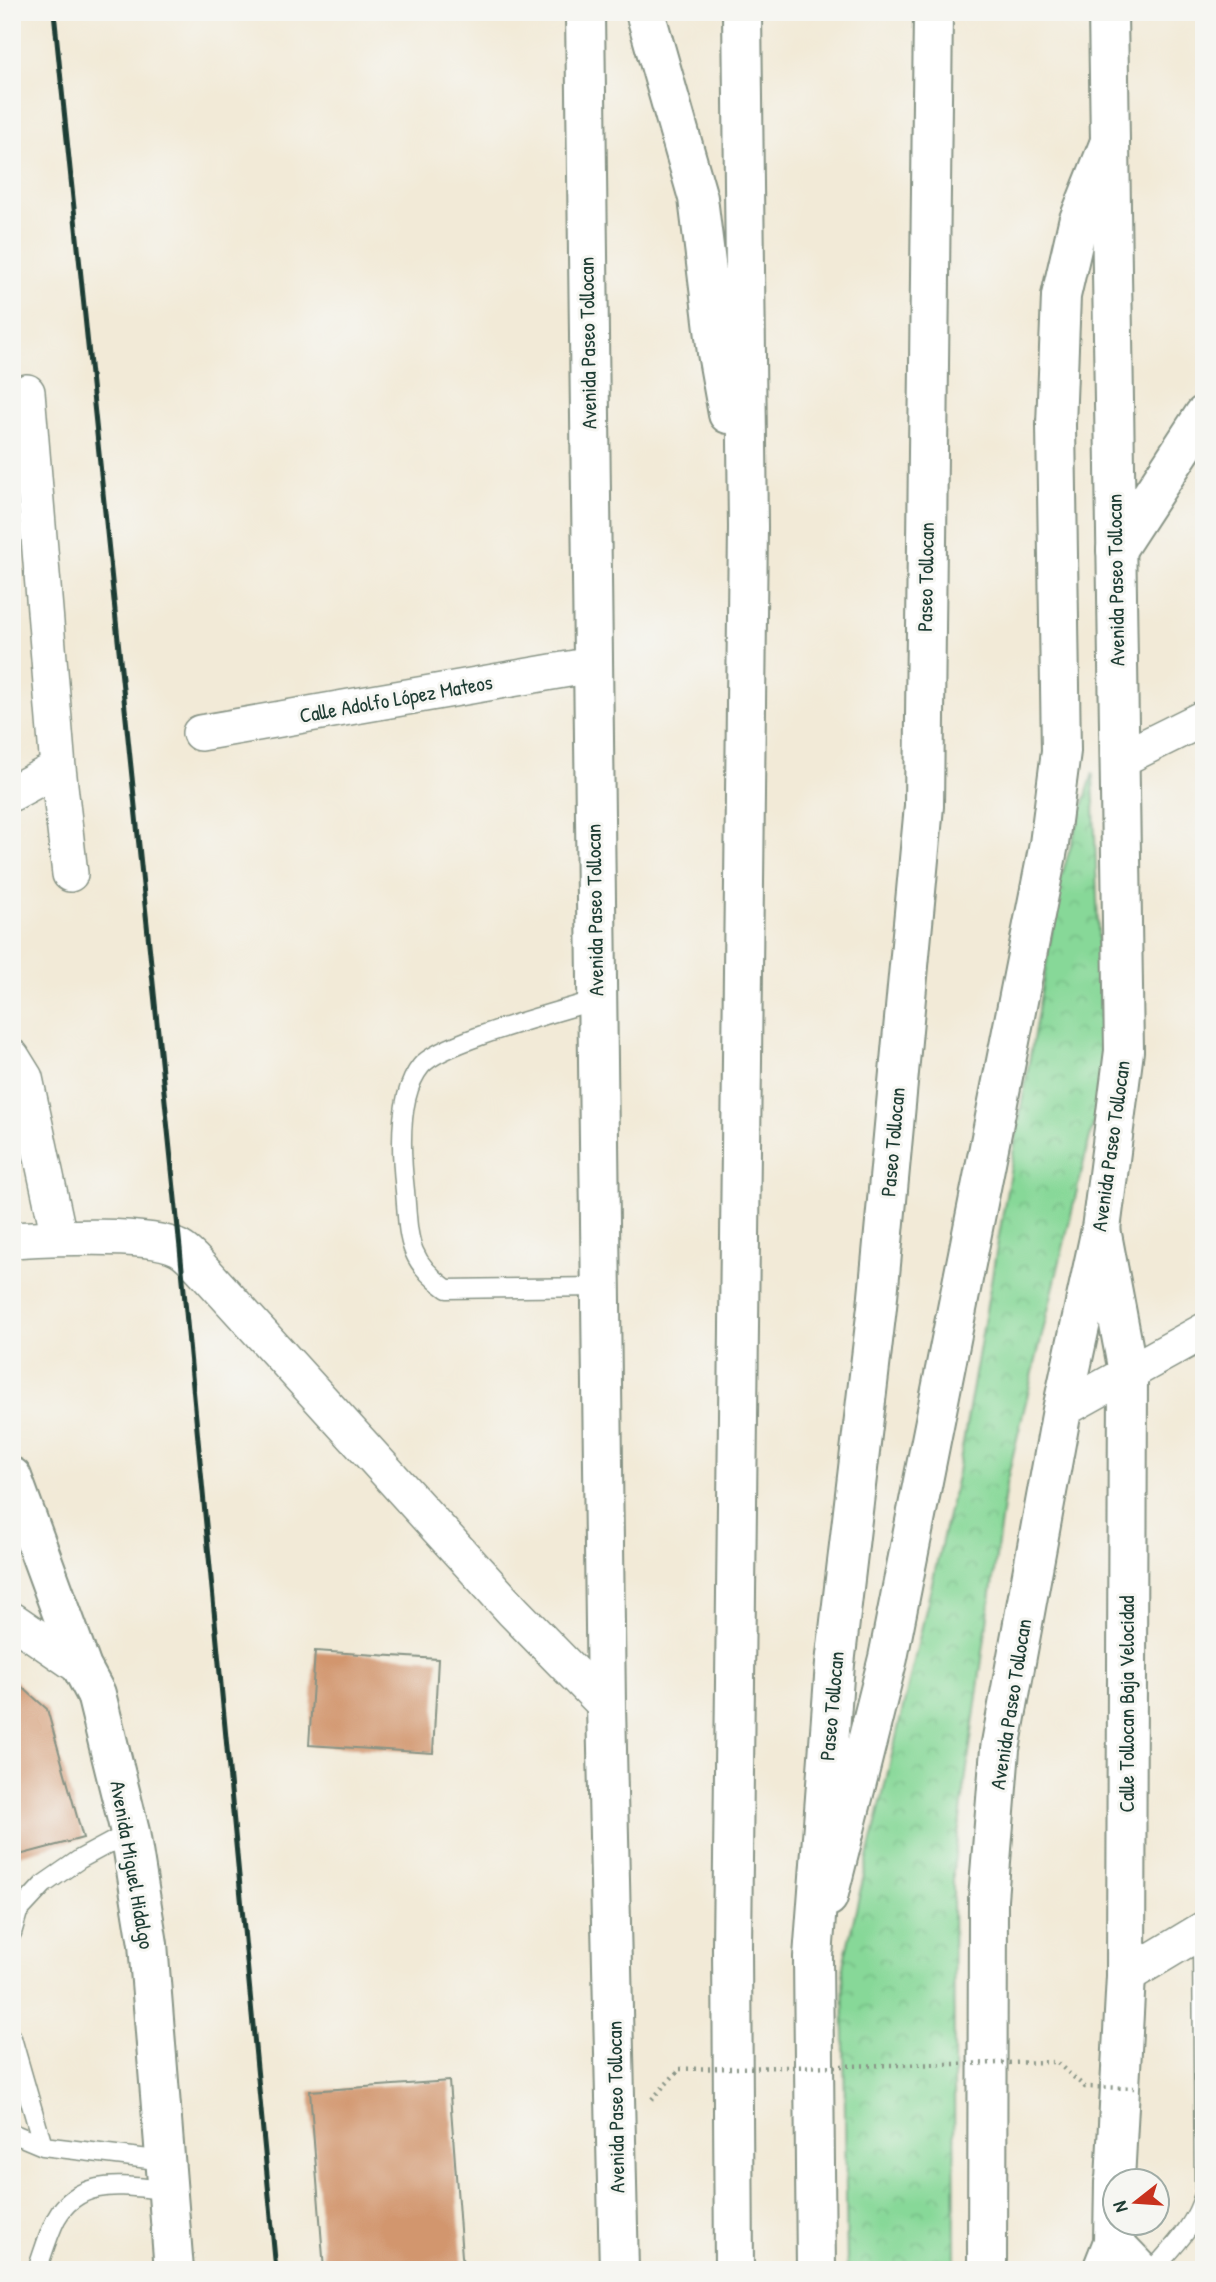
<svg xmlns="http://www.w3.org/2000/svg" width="1216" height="2282" font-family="'Patrick Hand',sans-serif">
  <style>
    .park { fill: url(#park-crowns); stroke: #538a66; stroke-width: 2 }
    .building { fill: #d2966e }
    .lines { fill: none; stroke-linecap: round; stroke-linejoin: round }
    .service-casing { stroke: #889486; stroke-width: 21 }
    .minor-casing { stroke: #889486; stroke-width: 38 }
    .tertiary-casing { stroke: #889486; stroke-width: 42 }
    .secondary-casing { stroke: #889486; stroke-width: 42 }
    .primary-casing { stroke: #889486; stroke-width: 42 }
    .trunk-casing { stroke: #889486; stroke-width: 42 }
    .motorway-casing { stroke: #889486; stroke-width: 42 }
    .path { stroke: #889486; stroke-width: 4.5; stroke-dasharray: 2 5; stroke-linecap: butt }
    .service { stroke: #fff; stroke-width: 18 }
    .minor { stroke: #fff; stroke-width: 35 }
    .tertiary { stroke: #fff; stroke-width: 38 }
    .secondary { stroke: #fff; stroke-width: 38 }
    .primary { stroke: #fff; stroke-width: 38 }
    .trunk { stroke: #fff; stroke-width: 38 }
    .motorway { stroke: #fff; stroke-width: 38 }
    .rail { stroke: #1f3d34; stroke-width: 5 }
    .path-bridge { stroke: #889486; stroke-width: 4.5; stroke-dasharray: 2 5; stroke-linecap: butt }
    .labels { text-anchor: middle; stroke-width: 6; stroke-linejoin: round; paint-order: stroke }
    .street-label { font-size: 21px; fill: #1f3d34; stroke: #f6f6f2 }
  </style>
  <defs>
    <pattern id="park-crowns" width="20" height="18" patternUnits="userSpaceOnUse" patternTransform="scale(1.75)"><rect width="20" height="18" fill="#87d898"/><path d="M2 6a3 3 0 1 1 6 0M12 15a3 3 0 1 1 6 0" fill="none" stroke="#74ba84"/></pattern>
  </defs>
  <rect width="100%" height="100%" fill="#f6f6f2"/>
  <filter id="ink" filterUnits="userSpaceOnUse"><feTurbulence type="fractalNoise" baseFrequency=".0143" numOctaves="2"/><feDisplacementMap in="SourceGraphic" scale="14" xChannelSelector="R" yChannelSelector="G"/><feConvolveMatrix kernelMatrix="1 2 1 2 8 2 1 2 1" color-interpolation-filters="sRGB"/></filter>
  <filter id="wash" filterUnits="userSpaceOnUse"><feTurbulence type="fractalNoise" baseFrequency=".00686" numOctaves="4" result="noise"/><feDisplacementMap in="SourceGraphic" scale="28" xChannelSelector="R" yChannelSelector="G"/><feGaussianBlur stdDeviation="1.57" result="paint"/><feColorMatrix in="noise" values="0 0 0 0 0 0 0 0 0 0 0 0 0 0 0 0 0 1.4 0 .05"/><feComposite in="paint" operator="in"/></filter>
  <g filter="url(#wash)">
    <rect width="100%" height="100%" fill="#f2ead7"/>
    <path class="park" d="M1093,773L1103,1083L1006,1484L953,1871L955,2270H847L843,1965L958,1472L1061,878Z"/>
    <g id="blocks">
      <path class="building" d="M315,1651L438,1659L433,1753L309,1745Z
        M12,1678L47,1709L83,1838L12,1857Z
        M449,2081L463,2270H324L310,2091Z"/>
    </g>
  </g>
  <g filter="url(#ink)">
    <use href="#blocks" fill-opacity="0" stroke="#889486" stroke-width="2"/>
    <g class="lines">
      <defs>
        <path id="service" d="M596,1000C561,1011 440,1042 421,1066C397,1095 401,1156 405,1191C409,1237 406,1260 447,1289L600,1287
          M12,1933L18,1912L44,1884L80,1859L130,1832
          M1202,1944L1204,2189
          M12,2038L43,2146
          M12,2133L43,2146L165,2161
          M37,2270C43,2253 48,2235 56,2219C80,2175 126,2187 167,2190
          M1153,2270C1174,2246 1196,2225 1204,2194"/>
        <path id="minor" d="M27,392L58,768L70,874
          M200,733L592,665
          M1119,760L1204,718
          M12,793L58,768
          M12,1057L25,1078L59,1237
          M12,1240C49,1238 148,1232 179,1248C189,1253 199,1266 207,1274L513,1611L606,1706
          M1062,1410L1204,1331
          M12,1620L82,1668
          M1126,1976L1204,1929"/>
        <path id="tertiary" d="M1101,1229L1128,1372L1126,1976L1115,2180
          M1102,2270L1113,2242L1114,2182"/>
        <path id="secondary" d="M585,12L606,1706L619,2270
          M12,1477L82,1668L96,1694L130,1832L148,1944L174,2270
          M1113,2242L1140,2270
          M987,2270L988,1899L1000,1749L1062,1410L1101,1229L1124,1051L1108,12"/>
        <path id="primary" d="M828,1897L888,1658L1049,844L1061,751L1056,425L1061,296L1078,222L1109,144"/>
        <path id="trunk" d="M645,12L698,198L717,353L728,414
          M734,2270L732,1948L748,527L742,12
          M816,2270L813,1957L835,1664L877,1307L924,806L933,12"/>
        <path id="motorway" d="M1116,550L1204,415"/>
      </defs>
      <use href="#service" class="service-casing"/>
      <use href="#minor" class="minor-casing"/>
      <use href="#tertiary" class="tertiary-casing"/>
      <use href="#secondary" class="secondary-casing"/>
      <use href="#primary" class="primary-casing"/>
      <use href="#trunk" class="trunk-casing"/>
      <use href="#motorway" class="motorway-casing"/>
      <path class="path" d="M652,2099L680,2069"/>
      <use href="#service" class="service"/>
      <use href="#minor" class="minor"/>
      <use href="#tertiary" class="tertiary"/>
      <use href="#secondary" class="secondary"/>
      <use href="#primary" class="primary"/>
      <use href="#trunk" class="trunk"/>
      <use href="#motorway" class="motorway"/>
      <path class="rail" d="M54,12L180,1248L276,2270"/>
      <path class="path-bridge" d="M680,2069L1056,2062L1085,2087L1134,2088"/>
    </g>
  </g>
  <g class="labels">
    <g class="street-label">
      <text transform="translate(588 343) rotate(-91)" y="7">Avenida Paseo Tollocan</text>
      <text transform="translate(926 577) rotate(-89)" y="7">Paseo Tollocan</text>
      <text transform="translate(1116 580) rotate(-91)" y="7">Avenida Paseo Tollocan</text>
      <text transform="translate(396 699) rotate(-10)" y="7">Calle Adolfo López Mateos</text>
      <text transform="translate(595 910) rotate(-91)" y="7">Avenida Paseo Tollocan</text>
      <text transform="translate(893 1142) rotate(-85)" y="7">Paseo Tollocan</text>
      <text transform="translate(1111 1146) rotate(-82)" y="7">Avenida Paseo Tollocan</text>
      <text transform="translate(1011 1704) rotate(-81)" y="7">Avenida Paseo Tollocan</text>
      <text transform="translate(1127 1704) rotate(-90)" y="7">Calle Tollocan Baja Velocidad</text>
      <text transform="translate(832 1706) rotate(-85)" y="7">Paseo Tollocan</text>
      <text transform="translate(132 1865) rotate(80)" y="7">Avenida Miguel Hidalgo</text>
      <text transform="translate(616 2107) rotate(-91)" y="7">Avenida Paseo Tollocan</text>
    </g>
  </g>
  <rect width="1216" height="2282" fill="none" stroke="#f6f6f2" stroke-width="42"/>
  <g transform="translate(1136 2202) rotate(253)"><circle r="33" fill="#f6f6f2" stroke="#a0aca6" stroke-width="2"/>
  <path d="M0-5L12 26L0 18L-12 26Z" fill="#c8321e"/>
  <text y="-10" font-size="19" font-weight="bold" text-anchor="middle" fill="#1f3d34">N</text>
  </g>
</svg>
